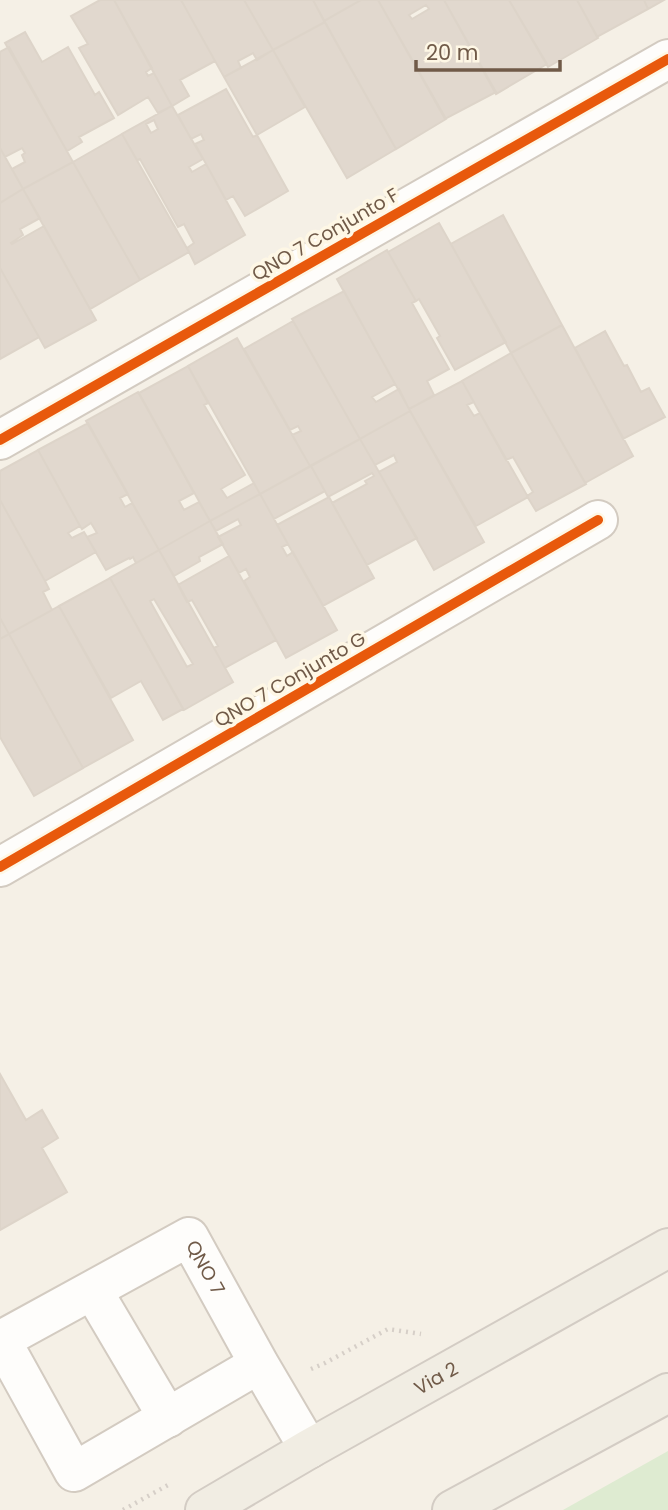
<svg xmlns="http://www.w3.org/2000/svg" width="668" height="1510" font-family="Poppins,sans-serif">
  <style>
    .green { fill: #deebd1 }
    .building { fill: #e1d8ce; stroke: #ddd4c9; stroke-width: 2; fill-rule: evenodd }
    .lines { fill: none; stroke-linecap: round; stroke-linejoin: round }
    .minor-casing { stroke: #d3cbc1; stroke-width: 42 }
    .major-casing { stroke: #d3ccc4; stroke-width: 42 }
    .path { stroke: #d6cfc8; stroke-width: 4.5; stroke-dasharray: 2 5; stroke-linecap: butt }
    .minor { stroke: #fefdfb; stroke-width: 38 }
    .major { stroke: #f1ede3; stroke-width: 38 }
    .cycleway-casing { stroke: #fef7e5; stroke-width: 15 }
    .cycleway { stroke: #e8590c; stroke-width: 10 }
    .labels { text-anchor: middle; stroke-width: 7; stroke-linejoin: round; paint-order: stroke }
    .street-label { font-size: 19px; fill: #705a48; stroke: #fef7e5 }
  </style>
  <rect width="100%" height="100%" fill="#f5f0e6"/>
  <path class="green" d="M668,1451V1510H563Z"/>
  <path class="building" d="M100,0H114L152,68L146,72L148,76L154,73L172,106L158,113L148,97L118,115L79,48L88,44L71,16Z
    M114,0H181L215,61L180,80L189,96L172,106Z
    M181,0H244L273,50L257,60L253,53L238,61L241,68L224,77Z
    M244,0H313L325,22L273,50Z
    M313,0H361L324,21Z
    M361,0H378L446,119L396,149L324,21Z
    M378,0H444L496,92L445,119ZM426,5L429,9L412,19L409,15Z
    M444,0H509L547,64L496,94Z
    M509,0H577L598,38L548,67Z
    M577,0H644L648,9L597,37Z
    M644,0H664L648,9Z
    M325,22L396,149L347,178L273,50Z
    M25,32L42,62L68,47L95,95L99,92L114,118L79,137L82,142L67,151L5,43Z
    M9,47L73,162L23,189L12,169L25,162L22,155L25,153L22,148L5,157L0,148V52Z
    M273,50L305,107L257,135L224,77Z
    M226,89L253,137L257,135L288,191L245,216L233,196L226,200L195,144L204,140L201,134L191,139L178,115Z
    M172,106L203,159L189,167L192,172L206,164L245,235L195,264L187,248L194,243L184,224L178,227L140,159L137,160L122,134ZM154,120L158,129L151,133L146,124Z
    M122,134L189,252L140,280L73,162Z
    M0,148L23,189L0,203Z
    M73,162L140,280L90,309L23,189Z
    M23,189L40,218L20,229L23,235L11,243L12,244L44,226L96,320L45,348L0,268V203Z
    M503,215L562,325L511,353L451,244Z
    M439,223L506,342L455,370L437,338L440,336L419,299L416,301L388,252Z
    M387,250L416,301L412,303L449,369L427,381L434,395L409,409L337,279Z
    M0,268L39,337L0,359Z
    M344,291L395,384L372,397L376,402L399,389L410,411L360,439L292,319Z
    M293,321L360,439L310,466L292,435L301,431L298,426L290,430L244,349Z
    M562,325L633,456L585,483L511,353Z
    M605,331L624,366L627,365L641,392L649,388L665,417L623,439L575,348Z
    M237,338L310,466L260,494L188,366Z
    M511,353L586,484L536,511L527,496L533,492L513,457L506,460L462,381Z
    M188,366L208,403L204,405L245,475L221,489L227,498L254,483L260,494L210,521L139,393Z
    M462,381L474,402L467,405L474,416L480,413L528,497L476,526L409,409Z
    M138,392L194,493L179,501L184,510L199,502L210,521L159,550L86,421Z
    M410,411L484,542L434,570L379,472L397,462L394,455L375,465L360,439Z
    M88,423L128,494L120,498L125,507L132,503L159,550L136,563L133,557L130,559L129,558L106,570L87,537L97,533L91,523L82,529L80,526L38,450Z
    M360,439L417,538L367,565L332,503L367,484L365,481L374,476L372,473L328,497L311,466Z
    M38,450L80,526L68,533L72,538L84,532L96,552L45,581L0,500V471Z
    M311,466L325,491L274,519L260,494Z
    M260,494L288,544L282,547L287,556L293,552L337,630L286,658L244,581L250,577L246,569L239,573L218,537L241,525L238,519L216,531L210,521Z
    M329,497L374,578L323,606L277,525Z
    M0,500L45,581L49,589L43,592L52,610L9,634L0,618Z
    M210,521L223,544L199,557L200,561L174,576L159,550Z
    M159,550L233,682L184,710L110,578ZM154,599L193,664L187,667L150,601Z
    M229,556L276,640L225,668L214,648L218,646L192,600L187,602L178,585Z
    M110,578L183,709L163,720L141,681L111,698L59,606Z
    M59,606L133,740L83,768L9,634Z
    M0,618L9,634L0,639Z
    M9,634L83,768L34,796L0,737V639Z
    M0,1074L26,1120L42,1110L58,1138L42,1148L67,1192L0,1230Z"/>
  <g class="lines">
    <defs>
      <g id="minor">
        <path d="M0,440L668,59"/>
        <path d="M0,867L598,520"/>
        <path d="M93,1291L168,1418"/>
        <path id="s1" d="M259,1364L74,1472L1,1340L189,1237L259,1364L309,1449"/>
      </g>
      <g id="major">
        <path id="s2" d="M205,1510L309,1449L668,1248"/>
        <path d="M452,1510L668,1393"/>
      </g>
    </defs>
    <use href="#minor" class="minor-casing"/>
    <use href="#major" class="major-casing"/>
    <path class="path" d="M311,1369L325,1363L388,1329L421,1334
      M123,1510L168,1485"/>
    <use href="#minor" class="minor"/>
    <use href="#major" class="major"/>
    <defs>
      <path id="cycleway" d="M0,440L668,59
        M0,867L598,520"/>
    </defs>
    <use href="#cycleway" class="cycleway-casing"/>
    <use href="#cycleway" class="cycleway"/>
  </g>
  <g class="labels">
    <g class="street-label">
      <text transform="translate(325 234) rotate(-30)" y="7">QNO 7 Conjunto F</text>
      <text transform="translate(290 679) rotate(-30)" y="7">QNO 7 Conjunto G</text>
      <text dy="7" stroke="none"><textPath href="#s1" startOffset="614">QNO 7</textPath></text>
      <text dy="7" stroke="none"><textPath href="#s2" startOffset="266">Via 2</textPath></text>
    </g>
  </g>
  <path d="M416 60v10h144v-10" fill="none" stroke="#705a48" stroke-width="3.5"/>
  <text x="426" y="60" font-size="21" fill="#705a48" stroke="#fef7e5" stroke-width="5" paint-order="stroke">20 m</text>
</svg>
